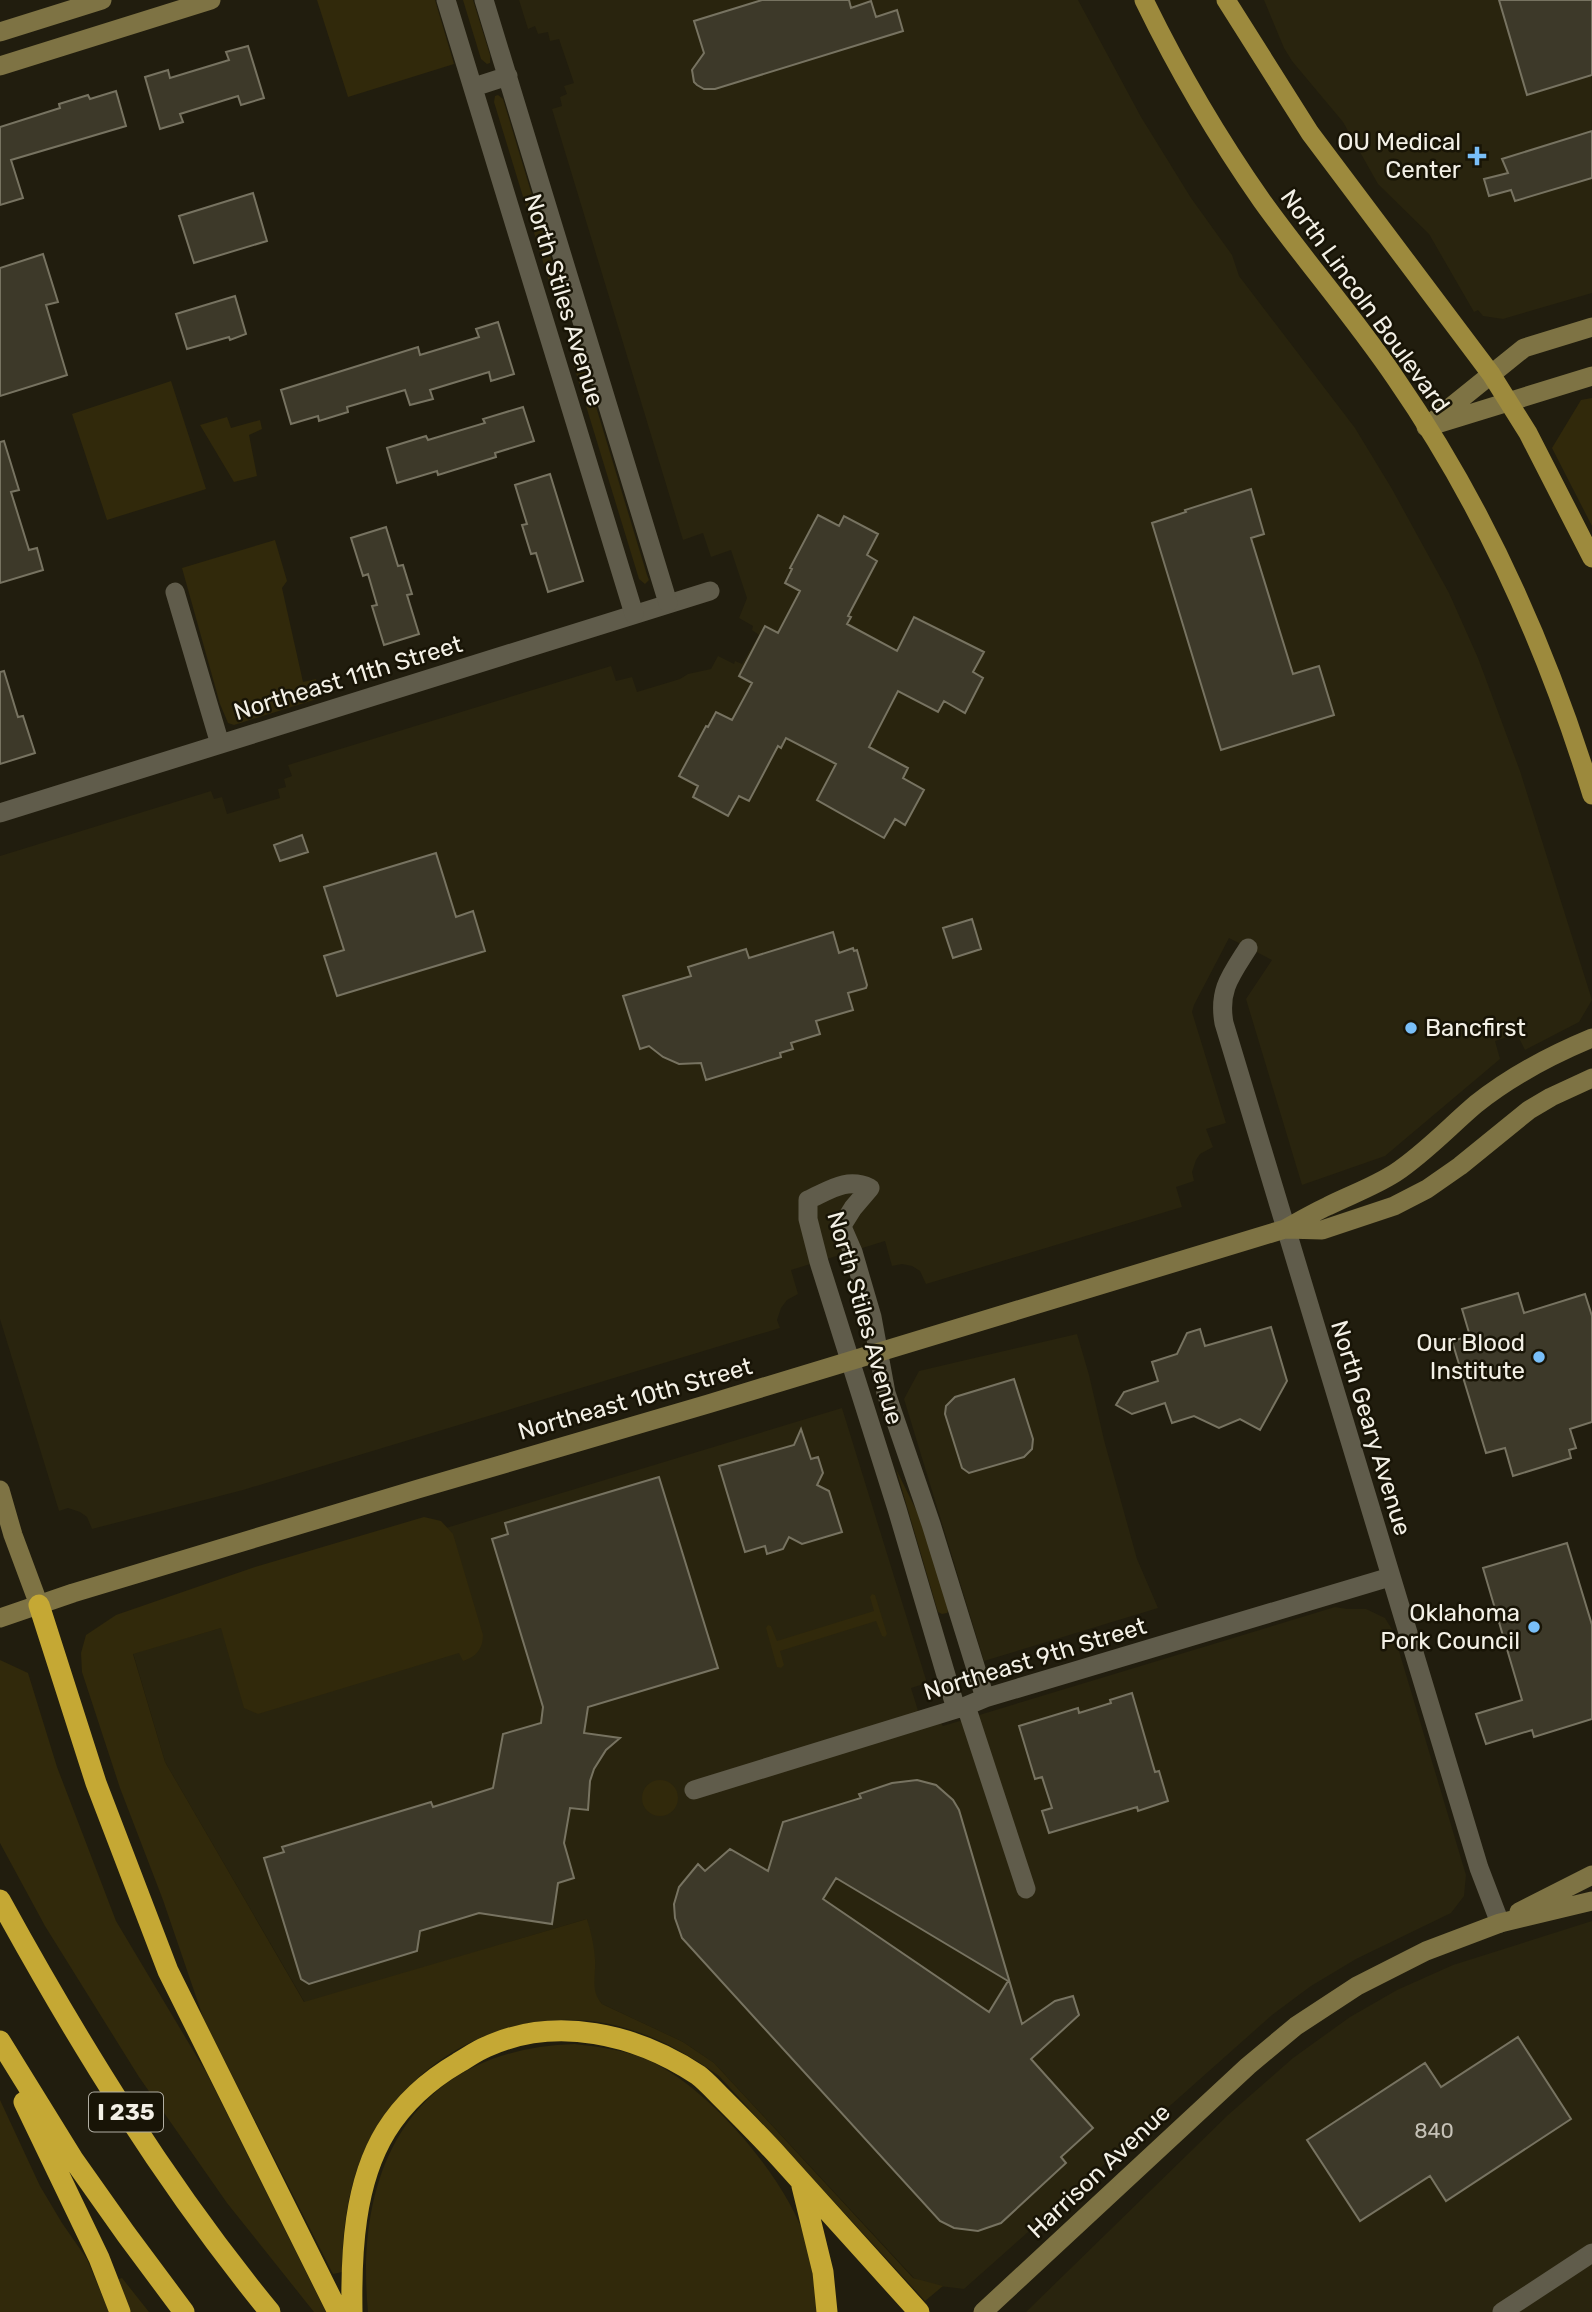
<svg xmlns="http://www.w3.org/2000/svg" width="1592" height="2312" font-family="Rubik,sans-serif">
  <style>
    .built { fill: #29240e }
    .green { fill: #31290b }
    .building { fill: #3d3929; stroke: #777361; stroke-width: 2; fill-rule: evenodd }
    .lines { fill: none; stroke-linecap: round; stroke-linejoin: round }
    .minor { stroke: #605c4b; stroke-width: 19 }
    .tertiary { stroke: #605c4b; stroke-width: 19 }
    .secondary { stroke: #7e7344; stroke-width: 19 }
    .primary { stroke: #9d8a3d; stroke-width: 19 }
    .motorway { stroke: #c5a834; stroke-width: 21 }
    .poi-dot { fill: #79bff8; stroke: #181406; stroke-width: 2.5 }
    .labels { text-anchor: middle; stroke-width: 5; stroke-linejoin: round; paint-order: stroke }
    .number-label { font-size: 21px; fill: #c6c2b7 }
    .shield { fill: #181406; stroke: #b1aea3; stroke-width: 2 }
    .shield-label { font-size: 23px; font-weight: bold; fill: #f3f0e6 }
    .poi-label { font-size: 24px; fill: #f3f0e6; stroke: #181406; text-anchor: end }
    .street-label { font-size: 24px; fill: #f3f0e6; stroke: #181406 }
  </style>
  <rect width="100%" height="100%" fill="#211d0e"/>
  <path class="built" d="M519,0H1078L1141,117L1191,198L1232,255L1239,276L1355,428L1392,489L1449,593L1478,658L1520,771L1592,1000L1579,1022L1525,1050L1517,1034L1495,1041L1500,1059L1385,1156L1302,1185L1246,999L1272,960L1229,938L1194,1005L1192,1012L1226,1123L1206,1129L1213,1147L1200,1154L1196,1160L1192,1172L1194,1181L1176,1187L1182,1207L926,1284L920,1271L912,1266L902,1264L892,1266L885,1241L791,1270L798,1294L787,1300L781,1308L777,1320L780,1328L243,1490L92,1529L87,1517L80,1512L68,1508L59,1511L0,1319V856L211,791L214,799L222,797L227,814L280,798L278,789L286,787L284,779L292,776L288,765L611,666L616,681L632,677L637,692L680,679L688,674L711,669L718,656L734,664L735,661L742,664L759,635L752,630L753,626L739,618L747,598L731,550L711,557L703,533L683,540L552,109L562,106L560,97L567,94L564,86L574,83L559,39L550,41L548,32L538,34L535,26L528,29Z
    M1264,0H1592V293L1503,319L1483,316L1478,310L1474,312L1429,234L1378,184L1343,122L1292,61L1284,48Z
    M1077,1334L1089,1375L1104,1440L1137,1559L1158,1608L984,1661L904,1399L919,1371Z
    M842,1408L927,1683L911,1688L920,1717L935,1716L943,1726L1335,1607L1347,1609H1366L1385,1618L1393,1631L1466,1875L1464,1896L1451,1913L1356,1959L1311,1986L1272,2015L964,2289L931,2285L914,2278L714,2063L683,2042L602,2004L595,1996L593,1984L595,1962L587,1919L305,2003L165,1762L133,1653L453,1561L446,1528Z
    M1592,1921V2312H1026L1228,2115L1293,2058L1350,2017L1397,1990L1453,1965Z"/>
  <path class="green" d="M317,0H435L454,64L348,97Z
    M463,0H473L490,55V63L487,64L481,59Z
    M498,95L503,99L567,311L566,318L563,319L559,314L494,102L495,96Z
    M577,353L581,357L647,575L649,580L645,584L639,579L572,360L574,354Z
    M171,381L206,489L107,520L72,414Z
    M1592,398V526L1552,448L1581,400Z
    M227,417L231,428L260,420L262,429L249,435L257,476L234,482L200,425Z
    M275,540L287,581L282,588L303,682L316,679L320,698L234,725L228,723L220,704L182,568Z
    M896,1469L923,1524L949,1609L947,1613L942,1614L938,1612Z
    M424,1517L441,1521L453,1534L483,1635C483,1649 476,1657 463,1661L459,1653L258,1714L244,1708L221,1628L133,1654L165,1762L304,2002L587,1919C591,1932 594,1945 595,1959C596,1977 590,1990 602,2004L683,2042L714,2063L913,2278L943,2286L925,2301L719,2076C684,2051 647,2031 604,2023C497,2004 390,2070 356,2172C346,2204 342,2239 342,2272L333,2274L204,2020L163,1900L120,1788L82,1672L81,1653L86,1635L116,1615L255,1567Z
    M872,1594L875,1595L887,1634L885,1637L882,1636L876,1621L780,1651L784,1665L781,1668L777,1667L766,1628L768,1625L771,1626L777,1641L874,1611L870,1597Z
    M0,1660L28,1673L57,1767L116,1921L206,2072L326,2312H314L227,2203L139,2077L45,1926L0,1843Z
    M642 1798a18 18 0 1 1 36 0a18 18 0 1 1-36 0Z
    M575,2044C600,2047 625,2050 648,2060C710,2088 787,2179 807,2243C813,2266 815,2289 817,2312H368C354,2165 415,2049 575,2044Z
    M0,2100L40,2186L62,2223L87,2259L109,2312H0Z
    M122,2278L149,2312H129L116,2280Z"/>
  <path class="building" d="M762,0H849L851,8L871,1L876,17L897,10L903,31L715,89H704L697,85L694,82L692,70L704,53L694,21Z
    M1499,0H1592V75L1527,95Z
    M248,46L264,98L241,105L238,96L180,114L183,122L160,129L145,77L168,70L170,78L229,60L226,52Z
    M116,91L126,126L11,160L23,198L0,205V127L60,108L59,104L88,95L90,99Z
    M1592,131V178L1515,201L1511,190L1489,196L1484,179L1508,173L1502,159Z
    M253,193L267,241L194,263L179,216Z
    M43,254L58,302L46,305L67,375L0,396V268Z
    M235,296L246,334L230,340L229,337L187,349L176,314Z
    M498,322L514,374L491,381L489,372L430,390L433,399L410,405L405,390L347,407L348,412L319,421L318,416L291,424L281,390L418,347L420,355L479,337L476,329Z
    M523,407L534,441L495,453L496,457L438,475L437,471L397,483L387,448L426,436L428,440L485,423L483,419Z
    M4,441L19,490L11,492L29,550L37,548L43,570L0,583V442Z
    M550,474L583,581L548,592L536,553L531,554L522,525L527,524L515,485Z
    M1251,489L1264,534L1251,538L1293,674L1319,666L1334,715L1221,750L1152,523L1186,512L1185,510Z
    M818,515L839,526L844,516L878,534L867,555L877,561L848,616L851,617L847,624L897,651L914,617L984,652L973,672L983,678L965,713L944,701L938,712L898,691L869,747L908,768L903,778L924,790L905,825L895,819L884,838L817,800L836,764L786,738L781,748L778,746L749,801L739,796L728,816L693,797L698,786L679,776L706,726L708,727L716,712L732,720L752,683L739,676L765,626L778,633L800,591L785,583L792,569L790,568Z
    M386,527L398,566L403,565L412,594L407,595L419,634L384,645L372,606L377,605L368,574L363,576L351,538Z
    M4,671L18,717L23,716L35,753L0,764V672Z
    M302,835L308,852L280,861L274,845Z
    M436,853L456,917L473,911L485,951L337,996L324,956L344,950L324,887Z
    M972,919L981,949L953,958L943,928Z
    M833,932L839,953L853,948L854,951L857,950L867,985L866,988L848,993L853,1010L816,1021L820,1034L791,1043L793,1049L780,1053L781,1057L706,1080L701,1063L679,1064L663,1057L649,1046L640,1049L623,996L691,976L688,967L746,949L749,958Z
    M1518,1293L1524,1313L1585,1294L1592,1316V1422L1570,1429L1576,1448L1569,1450L1571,1458L1513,1476L1505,1448L1486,1453L1452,1341L1470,1336L1462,1309Z
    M1271,1327L1287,1381L1260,1430L1240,1419L1219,1428L1194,1416L1172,1423L1165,1403L1132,1414L1116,1405L1124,1392L1158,1381L1152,1362L1177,1354L1187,1333L1200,1329L1205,1346Z
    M1014,1379L1033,1439L1032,1449L1024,1457L969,1473L962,1468L945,1414L946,1406L955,1397Z
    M801,1429L811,1459L818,1457L823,1473L817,1485L829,1491L842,1532L802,1544L789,1537L783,1549L767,1554L765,1546L745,1552L719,1466L794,1445Z
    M659,1477L718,1668L588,1707L584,1733L620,1738L606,1750L594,1769L590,1781L588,1810L570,1808L564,1843L574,1878L558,1883L552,1924L479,1913L420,1931L417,1951L309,1984L301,1979L264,1858L284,1852L282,1847L431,1802L433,1807L493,1788L503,1734L541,1723L543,1707L492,1539L508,1534L505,1523Z
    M1567,1543L1592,1625V1719L1534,1737L1532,1730L1486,1744L1476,1714L1522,1700L1483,1568Z
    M1132,1693L1155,1772L1159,1771L1168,1801L1138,1811L1137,1807L1049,1833L1042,1811L1052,1808L1042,1777L1035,1779L1019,1726L1078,1708L1079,1713L1111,1703L1110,1700Z
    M917,1780L936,1785L953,1800L959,1810L1022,2024L1055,2001L1073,1996L1079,2015L1031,2059L1093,2128L1061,2157L1066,2163L1001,2223L978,2231L954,2228L940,2221L682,1938L675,1918L674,1904L679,1887L698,1864L705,1871L730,1849L768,1871L783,1822L861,1798L859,1794L892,1783ZM836,1878L1008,1981L989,2012L823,1899Z
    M1518,2037L1571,2119L1446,2201L1430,2176L1360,2221L1307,2140L1425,2063L1441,2087Z"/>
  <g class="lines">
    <path class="minor" d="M175,592L220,744
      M0,813L710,591
      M1248,948C1231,975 1218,990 1224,1023L1479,1868L1500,1923
      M966,1706L1026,1889
      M956,1709L897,1509L819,1262L808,1219V1200C830,1190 847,1177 870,1188L853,1208L843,1224V1229L853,1252L872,1317L886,1393L931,1524L985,1698
      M694,1790L966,1706L985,1698L1390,1577
      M1502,2312L1592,2253"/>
    <path class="tertiary" d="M446,0L634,614
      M484,0L668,603
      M474,87L508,76"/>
    <path class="secondary" d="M0,32L102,0
      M0,66L211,0
      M1437,424L1592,376
      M1426,427L1524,348L1592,327
      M1286,1229L1322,1230L1394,1206L1427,1189L1460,1166L1529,1110L1551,1097L1592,1078
      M0,1490L13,1535L39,1605
      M0,1618L73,1593L418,1489L708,1404L1285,1229C1299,1221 1313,1213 1328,1206C1350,1195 1373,1187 1395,1173C1425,1153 1449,1127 1476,1104C1511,1076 1551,1055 1592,1038
      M1519,1912L1592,1875
      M983,2312L1248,2066L1296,2026L1357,1986L1426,1951L1500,1923L1592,1901"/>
    <path class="primary" d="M1144,0C1178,70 1218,138 1262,201C1305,261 1354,317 1396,379C1483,505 1547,648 1592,795
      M1226,0L1310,133L1491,374L1528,433L1592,558"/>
    <path class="motorway" d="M39,1605L96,1783L168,1971L338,2312
      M0,1900C79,2044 166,2185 270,2312
      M0,2041L73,2159L126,2234L184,2312
      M24,2102L99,2258L120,2312
      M802,2186L823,2272L827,2312
      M352,2312C351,2253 354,2183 386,2131C404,2102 429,2080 458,2063C467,2058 476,2051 486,2047C556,2015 636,2034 698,2075C706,2081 714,2090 721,2097C741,2117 761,2137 780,2158C826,2209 873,2261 919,2312"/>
  </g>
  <g class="poi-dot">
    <path d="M1473.5 145.5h7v7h7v7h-7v7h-7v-7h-7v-7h7z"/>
    <circle cx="1411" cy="1028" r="7"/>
    <circle cx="1539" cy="1357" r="7"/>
    <circle cx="1534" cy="1627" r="7"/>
  </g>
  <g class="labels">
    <g class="number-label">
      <text x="1434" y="2138">840</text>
    </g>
    <rect class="shield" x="89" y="2092.5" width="74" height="39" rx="5"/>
    <g class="shield-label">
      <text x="126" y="2120">I 235</text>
    </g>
    <g class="poi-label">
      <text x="1461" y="150">OU Medical<tspan x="1461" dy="28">Center</tspan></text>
      <text x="1425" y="1036" text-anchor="start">Bancfirst</text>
      <text x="1525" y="1351">Our Blood<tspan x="1525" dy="28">Institute</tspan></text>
      <text x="1520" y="1621">Oklahoma<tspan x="1520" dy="28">Pork Council</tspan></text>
    </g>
    <g class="street-label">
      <text transform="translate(564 300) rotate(73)" y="8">North Stiles Avenue</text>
      <text transform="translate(1365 301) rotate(54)" y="8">North Lincoln Boulevard</text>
      <text transform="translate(348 678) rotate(-17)" y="8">Northeast 11th Street</text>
      <text transform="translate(865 1318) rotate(74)" y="8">North Stiles Avenue</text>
      <text transform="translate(635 1399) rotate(-16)" y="8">Northeast 10th Street</text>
      <text transform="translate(1371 1428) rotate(73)" y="8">North Geary Avenue</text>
      <text transform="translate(1035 1659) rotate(-17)" y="8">Northeast 9th Street</text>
      <text transform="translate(1099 2171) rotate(-43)" y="8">Harrison Avenue</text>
    </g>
  </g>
</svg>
